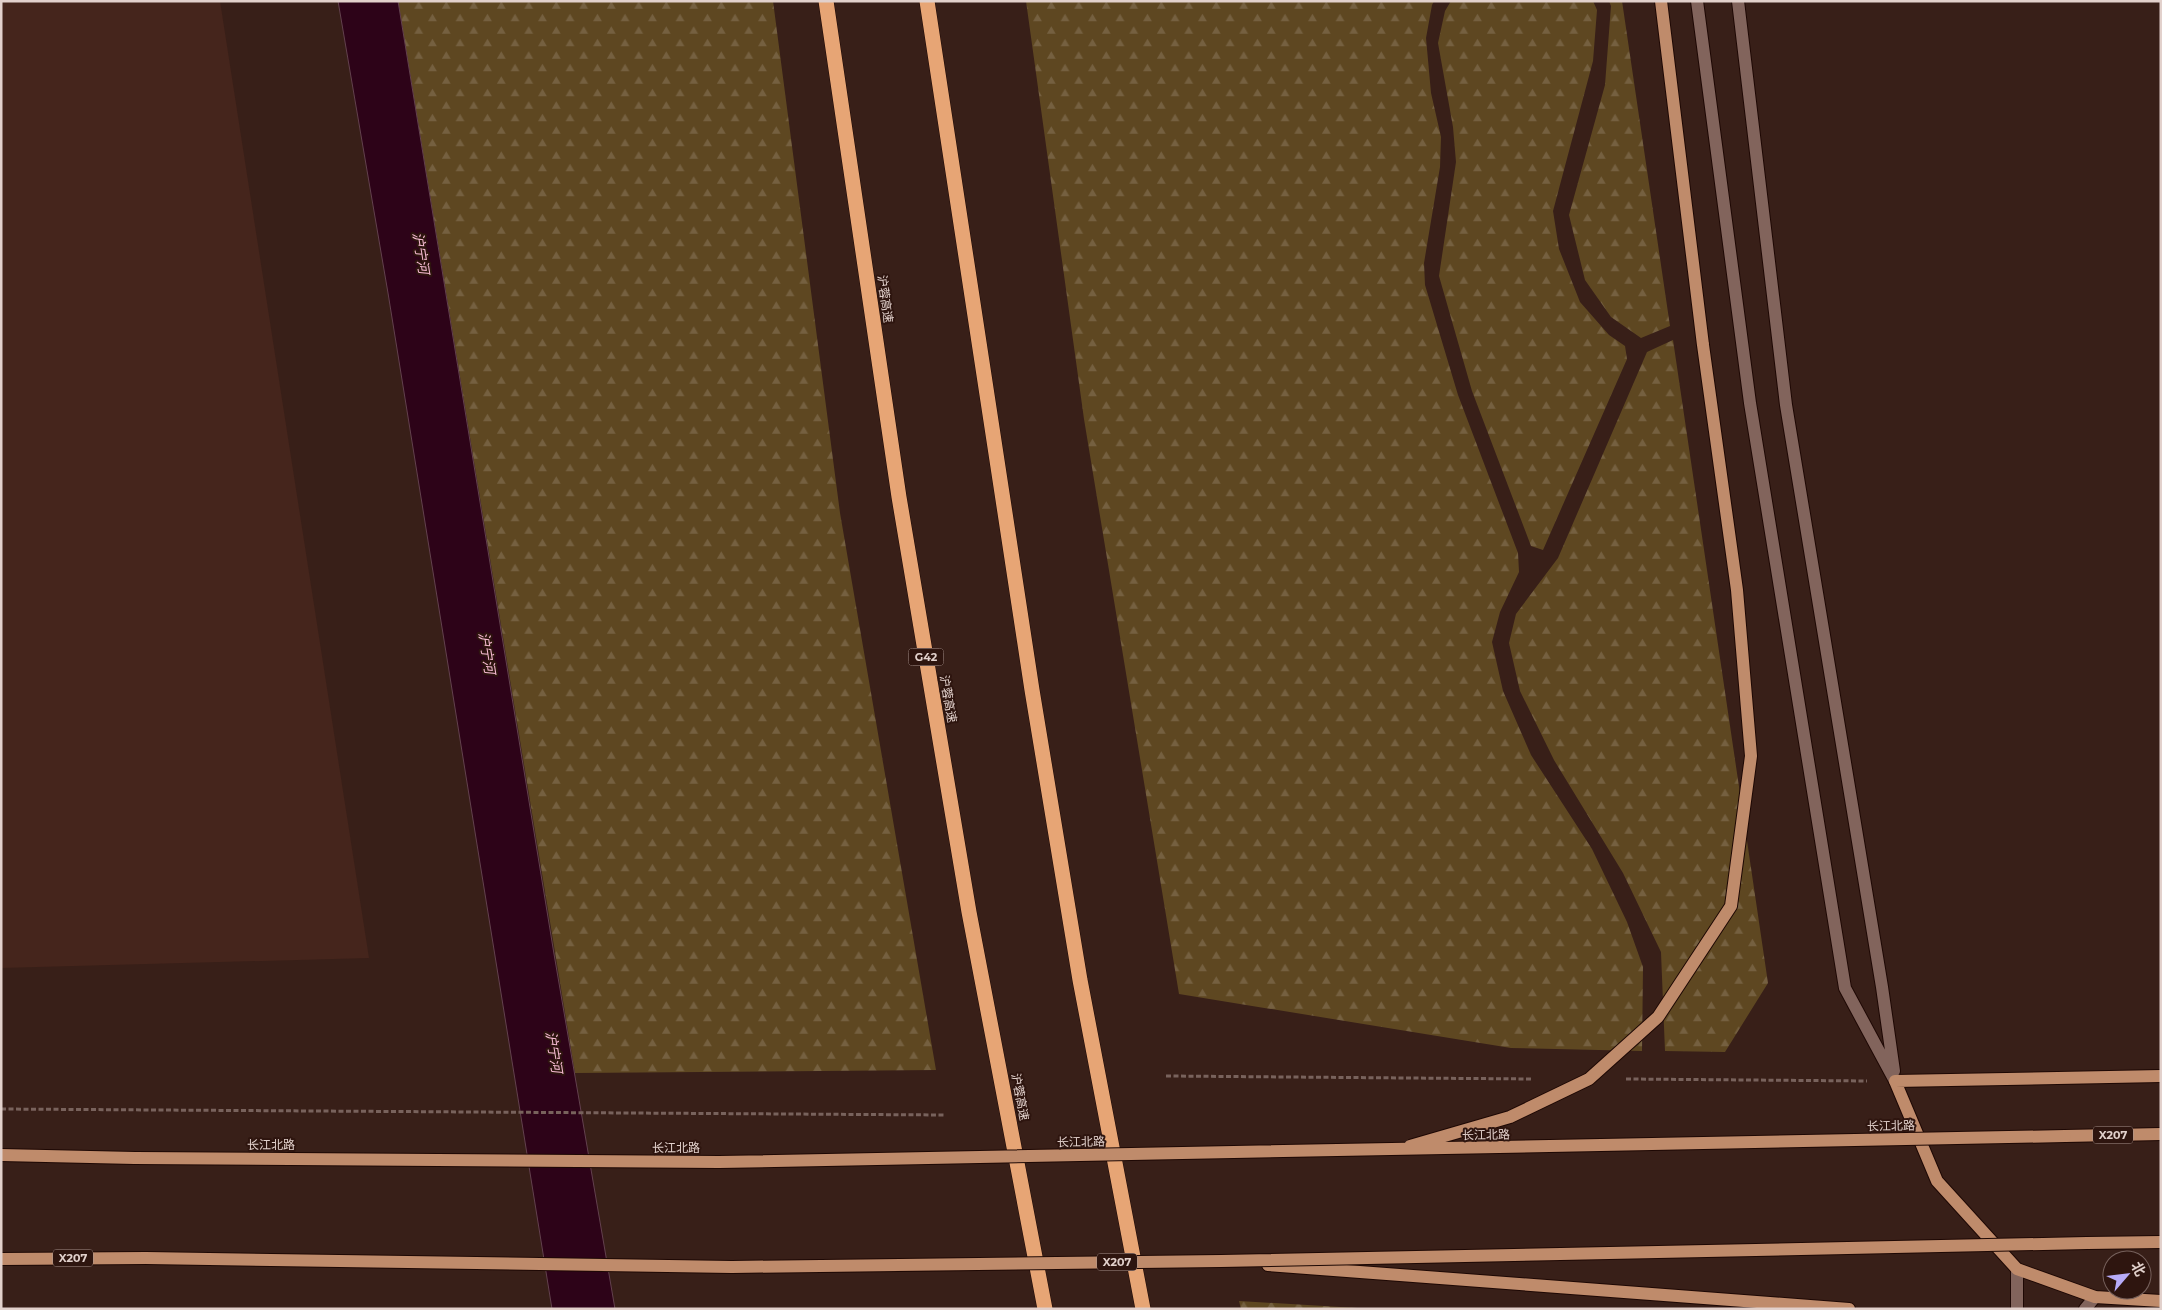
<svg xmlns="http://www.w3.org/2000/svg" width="2162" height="1310" font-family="Montserrat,'Noto Sans SC',sans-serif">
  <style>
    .built { fill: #45251c }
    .forest { fill: url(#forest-firs) }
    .water { fill: #2d0318; stroke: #63414e }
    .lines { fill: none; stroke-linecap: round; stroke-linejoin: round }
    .service-casing { stroke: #1e0804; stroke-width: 14 }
    .minor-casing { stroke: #1e0804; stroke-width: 14 }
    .primary-casing { stroke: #1e0804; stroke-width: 14 }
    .motorway-casing { stroke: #1e0804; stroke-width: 16 }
    .path { stroke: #78625c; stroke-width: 3; stroke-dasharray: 5 2.5; stroke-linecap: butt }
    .service { stroke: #82645c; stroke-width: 12 }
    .minor { stroke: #82645c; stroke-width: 12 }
    .primary { stroke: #bf8b6b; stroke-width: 12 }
    .motorway { stroke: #e7a575; stroke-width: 15 }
    .primary-bridge-casing { stroke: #1e0804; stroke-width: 14; stroke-linecap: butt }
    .primary-bridge { stroke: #bf8b6b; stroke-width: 12 }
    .labels { text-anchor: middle; stroke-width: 4; stroke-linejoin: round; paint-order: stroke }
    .shield { fill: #2e150f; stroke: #ac9993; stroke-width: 1 }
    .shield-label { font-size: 11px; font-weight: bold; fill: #e2d1cc }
    .street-label { font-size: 12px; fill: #e2d1cc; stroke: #2e150f }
    .water-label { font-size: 14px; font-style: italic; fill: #f5bad1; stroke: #2e150f }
  </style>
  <defs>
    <pattern id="forest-firs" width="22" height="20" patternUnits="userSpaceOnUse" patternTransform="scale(1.25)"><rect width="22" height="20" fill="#5e4721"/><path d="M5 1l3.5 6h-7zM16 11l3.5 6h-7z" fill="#756040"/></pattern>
  </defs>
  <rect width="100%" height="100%" fill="#381f18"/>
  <path class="built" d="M1,1H220L369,958L1,968Z"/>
  <path class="forest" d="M398,1H773L840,513L936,1070L575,1073Z
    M1026,1H1434L1432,5L1426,38L1431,93L1441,137L1440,167L1424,263L1425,285L1458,395L1518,553L1519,572L1500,612L1492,642L1503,691L1531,755L1592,849L1627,922L1643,967L1642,1051L1511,1048L1179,994L1084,419Z
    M1451,1H1593L1597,10L1593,61L1553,211L1559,249L1580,302L1609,335L1625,346L1627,359L1543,550L1531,546L1472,391L1439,276L1456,162L1453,127L1438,43L1445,11Z
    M1609,1H1622L1670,326L1641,338L1611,317L1585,280L1569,215L1605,85L1611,6Z
    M1673,340L1768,983L1725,1052L1665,1051L1661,952L1623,873L1554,760L1520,691L1509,643L1516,614L1558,558L1647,352Z
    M1239,1301L1374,1309H1241Z"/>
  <path class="water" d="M338,1H398L554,954L615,1309H552L388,293Z"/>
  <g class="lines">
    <defs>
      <path id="service" d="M2017,1269V1309
        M2085,1309L2095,1297"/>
      <path id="minor" d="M1697,1L1750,403L1845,988L1895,1081
        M1738,1L1786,405L1882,987L1894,1071"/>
      <path id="primary" d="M1661,1L1703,345
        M2161,1076L1895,1081L1937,1181L2017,1269L2095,1297L2161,1301
        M2065,1136L2161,1134
        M1,1155L135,1158
        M2087,1243L2161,1242
        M1,1259L146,1258
        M1268,1265L1849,1309"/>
      <path id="motorway" d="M826,1L899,497L969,912L1045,1309
        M927,1L1032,690L1080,980L1143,1309"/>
    </defs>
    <use href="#service" class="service-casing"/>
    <use href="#minor" class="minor-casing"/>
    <use href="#primary" class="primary-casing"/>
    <use href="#motorway" class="motorway-casing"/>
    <path class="path" d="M1166,1076L1532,1079
      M1626,1079L1867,1081
      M1,1109L944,1115"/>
    <use href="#service" class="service"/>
    <use href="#minor" class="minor"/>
    <use href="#primary" class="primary"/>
    <use href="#motorway" class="motorway"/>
    <defs>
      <path id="primary-bridge" d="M1410,1146L1510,1117L1589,1079L1658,1017L1731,906L1751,756L1737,590L1703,345
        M135,1158L719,1162L2065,1136
        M146,1258L732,1267L1221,1261L2087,1243"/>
    </defs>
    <use href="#primary-bridge" class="primary-bridge-casing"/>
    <use href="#primary-bridge" class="primary-bridge"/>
  </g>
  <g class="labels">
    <g class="shield">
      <rect x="908.5" y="648.5" width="35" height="17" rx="4"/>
      <rect x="2093" y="1126.5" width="40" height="17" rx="4"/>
      <rect x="53" y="1249.5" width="40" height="17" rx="4"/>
      <rect x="1097" y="1253.5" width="40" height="17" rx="4"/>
    </g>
    <g class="shield-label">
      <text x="926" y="661">G42</text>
      <text x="2113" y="1139">X207</text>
      <text x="73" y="1262">X207</text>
      <text x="1117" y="1266">X207</text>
    </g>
    <g class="street-label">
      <text transform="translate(885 299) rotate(82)" y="4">沪蓉高速</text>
      <text transform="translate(948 699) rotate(80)" y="4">沪蓉高速</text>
      <text transform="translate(1020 1097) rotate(79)" y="4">沪蓉高速</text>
      <text transform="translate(1891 1126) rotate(-1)" y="4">长江北路</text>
      <text transform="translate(1486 1135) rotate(-1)" y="4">长江北路</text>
      <text transform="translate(1081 1142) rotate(-1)" y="4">长江北路</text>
      <text x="271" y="1149">长江北路</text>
      <text x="676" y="1152">长江北路</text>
    </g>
    <g class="water-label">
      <text transform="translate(421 253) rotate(81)" y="5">沪宁河</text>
      <text transform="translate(487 653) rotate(81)" y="5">沪宁河</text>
      <text transform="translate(554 1052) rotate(81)" y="5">沪宁河</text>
    </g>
  </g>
  <rect width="2162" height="1310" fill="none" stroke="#e2d1cc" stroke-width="5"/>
  <g transform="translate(2127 1275) rotate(62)"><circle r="24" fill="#2e150f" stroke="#76605b"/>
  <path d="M0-4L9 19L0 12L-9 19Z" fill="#b7abf8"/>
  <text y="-8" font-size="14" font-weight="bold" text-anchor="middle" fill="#e2d1cc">北</text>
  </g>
</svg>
